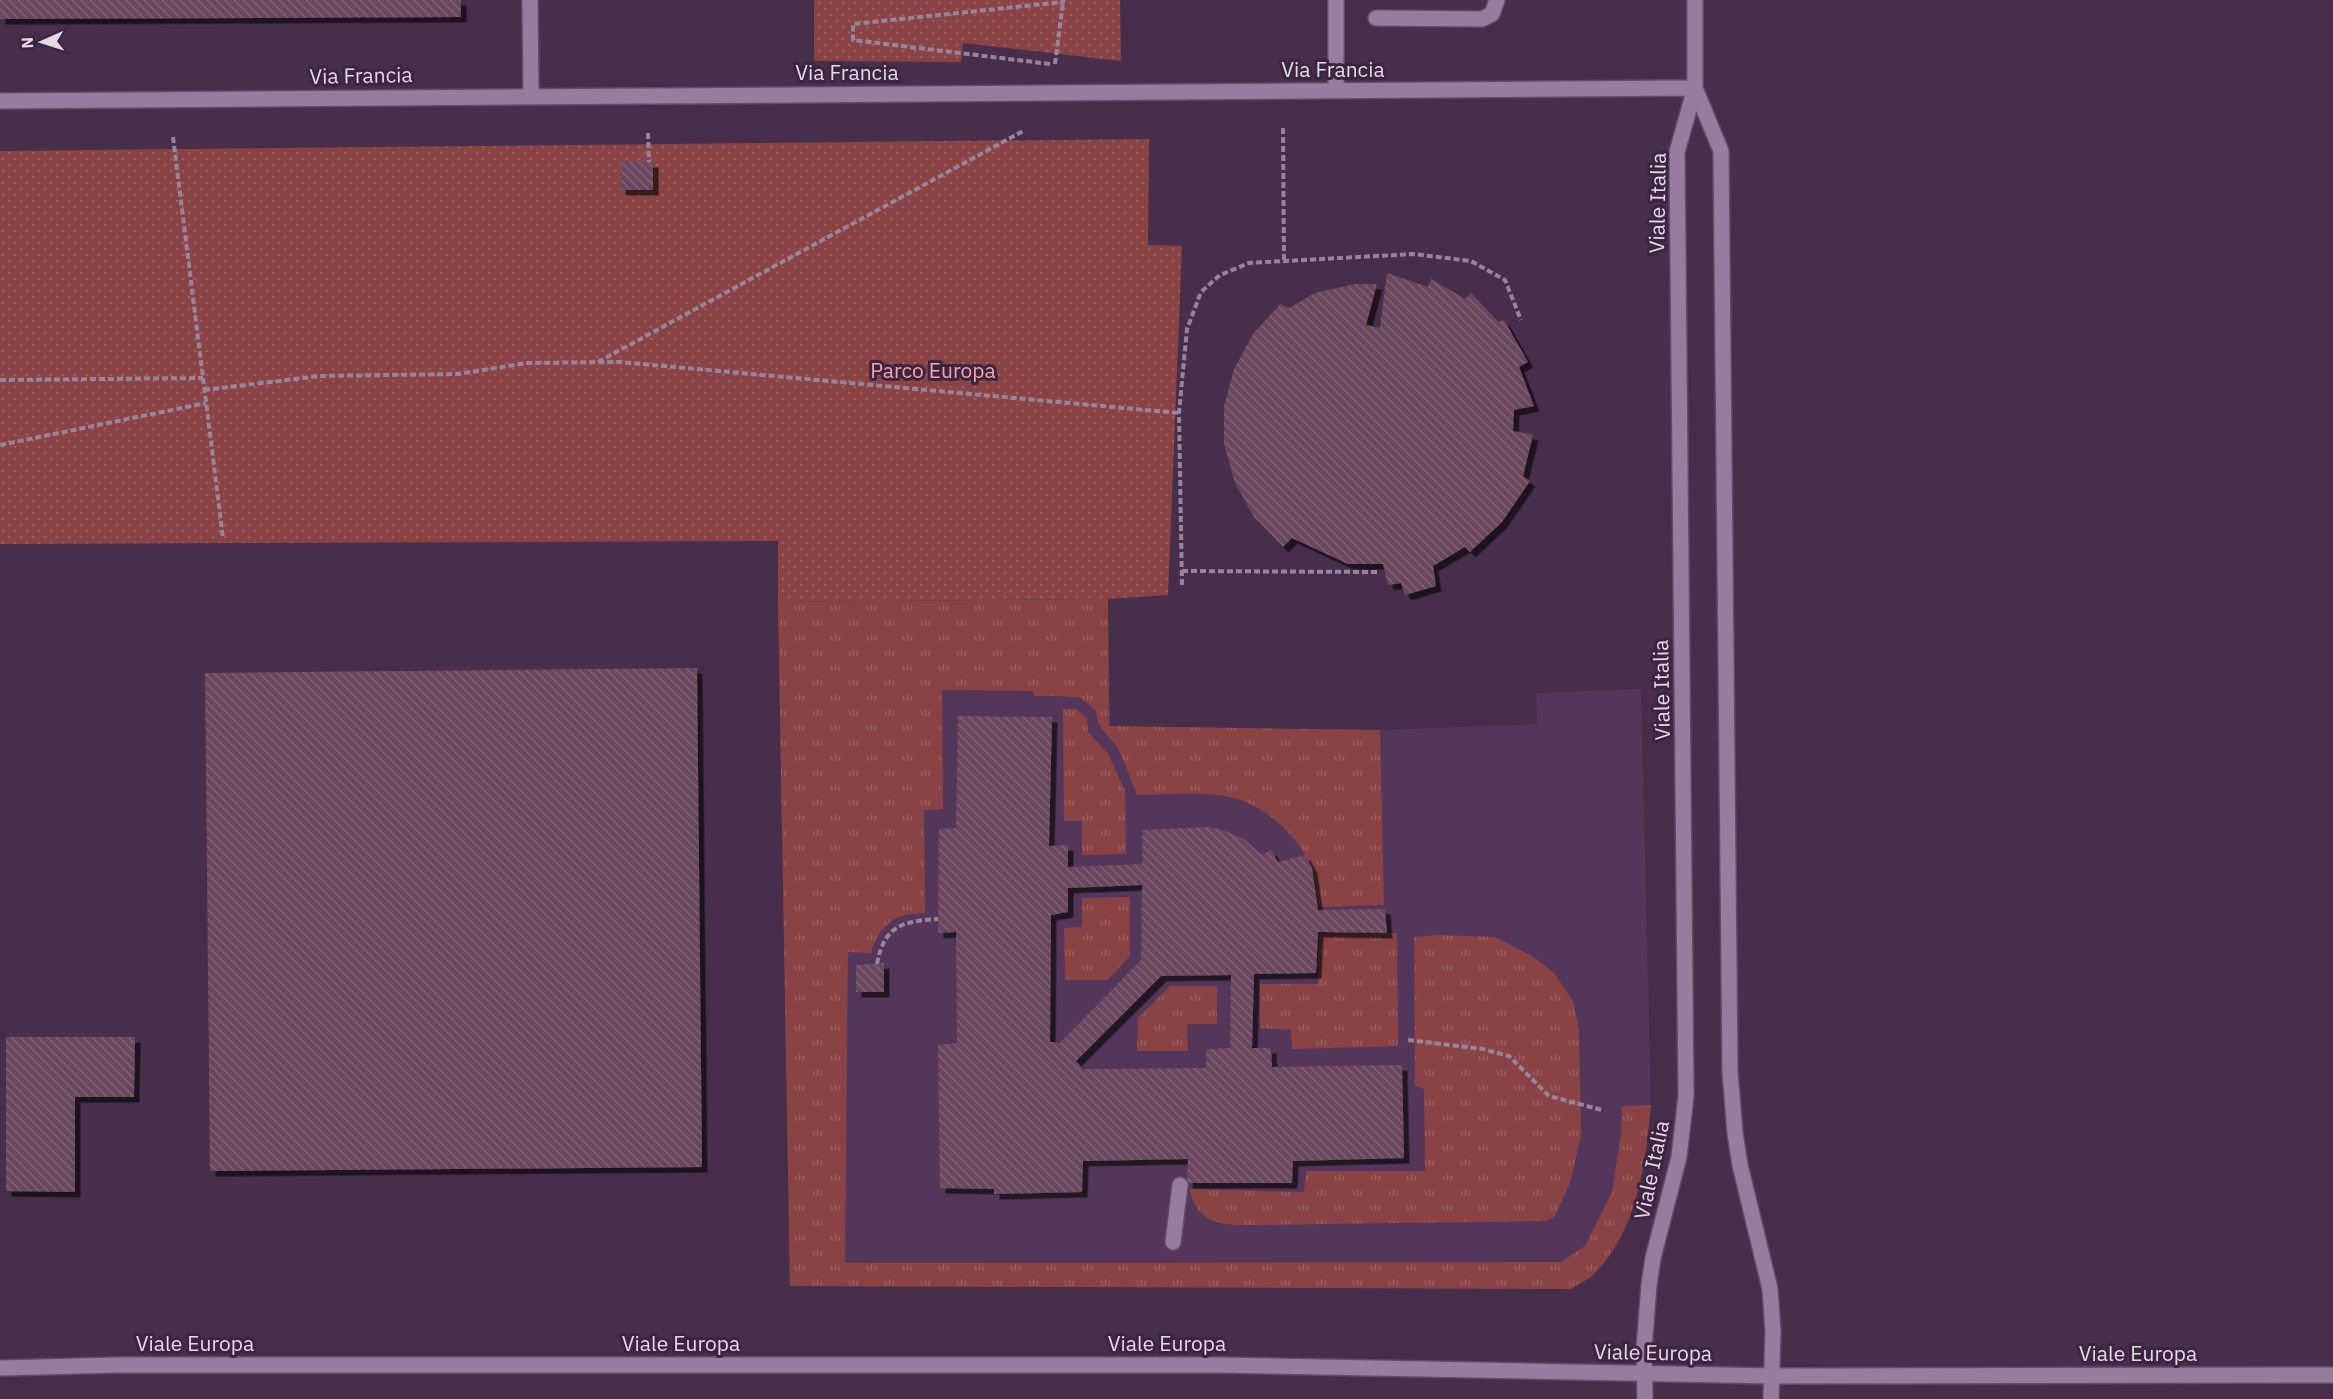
<svg xmlns="http://www.w3.org/2000/svg" width="2333" height="1399" font-family="'IBM Plex Sans',sans-serif">
  <style>
    .built { fill: #53365a }
    .grass { fill: url(#grass-tufts) }
    .park { fill: url(#park-dots) }
    .building { fill: url(#building-back-hatch); fill-rule: evenodd; filter: url(#shadow) }
    .lines { fill: none; stroke-linecap: round; stroke-linejoin: round }
    .lane-casing { stroke: #614c65; stroke-width: 18 }
    .street-casing { stroke: #614c65; stroke-width: 18 }
    .path { stroke: #98859c; stroke-width: 4; stroke-dasharray: 6 3; stroke-linecap: butt }
    .lane { stroke: #987c9e; stroke-width: 15 }
    .street { stroke: #987c9e; stroke-width: 15 }
    .labels { text-anchor: middle; stroke-width: 6; stroke-linejoin: round; paint-order: stroke }
    .street-label { font-size: 21px; fill: #e6d7e9; stroke: #3c2541 }
    .park-label { font-size: 21px; fill: #f9a3a2; stroke: #3c2541 }
  </style>
  <defs>
    <pattern id="grass-tufts" width="24" height="20" patternUnits="userSpaceOnUse" patternTransform="scale(1.5)"><rect width="24" height="20" fill="#8a4345"/><path d="M3 7l-1-3M5 7V3M7 7l1-3M15 17l-1-3M17 17v-4M19 17l1-3" fill="none" stroke="#9a5d60"/></pattern>
    <pattern id="park-dots" width="8" height="8" patternUnits="userSpaceOnUse" patternTransform="scale(1.5)"><rect width="8" height="8" fill="#8a4345"/><path d="M2 2h.1M6 6h.1" fill="none" stroke="#9a5d60" stroke-width="1.8" stroke-linecap="round"/></pattern>
    <pattern id="building-back-hatch" width="6" height="6" patternUnits="userSpaceOnUse" patternTransform="scale(1.5)"><rect width="6" height="6" fill="#6a475e"/><path d="M-1 5l2 2M0 0l6 6M5-1l2 2" fill="none" stroke="#7f6175"/></pattern>
    <filter id="shadow"><feDropShadow dx="5.5" dy="5.5" stdDeviation="0" flood-color="#0009"/></filter>
  </defs>
  <rect width="100%" height="100%" fill="#472f4c"/>
  <path class="built" d="M1108,599L1110,727L1380,730L1537,724L1536,693L1641,689L1651,1105L1647,1143L1629,1218L1614,1248L1594,1274L1571,1289L790,1286L778,602Z"/>
  <path class="grass" d="M1108,599L1109,726L1380,730L1384,905L1318,907C1316,894 1316,878 1311,866C1297,835 1267,807 1234,798C1203,791 1169,795 1137,795C1131,780 1126,765 1119,751C1110,734 1098,732 1096,711L1081,698L1061,696H1034L1033,691L942,690L943,809L924,810L925,913C916,914 903,914 896,918C885,924 872,941 872,953L848,952L845,1263L1561,1262L1585,1246L1612,1192L1621,1133L1622,1106L1651,1105C1646,1162 1637,1232 1594,1274C1588,1280 1578,1284 1571,1289L790,1286L778,602Z
    M1063,709H1076L1087,718L1088,732L1108,754L1125,791L1126,854L1082,855V821H1064Z
    M1130,897V956L1108,980H1065L1064,928L1082,927V898Z
    M1397,933L1398,1046L1292,1049L1291,1030L1260,1028V984H1318L1319,934Z
    M1438,935L1495,937L1532,956L1554,973L1573,1001L1579,1030L1581,1136L1570,1183L1555,1216L1546,1221L1245,1225C1214,1225 1198,1220 1189,1189L1304,1192L1306,1171H1425L1424,1089L1415,1086L1414,937Z
    M1170,986H1217V1024H1187L1188,1051H1137L1138,1018Z"/>
  <path class="park" d="M814,0H1120L1121,61L963,43L961,62L814,61Z
    M1149,139L1148,245L1182,246L1168,595L1108,599L778,602V541L0,544V151Z"/>
  <path class="building" d="M0,0H461V17L0,19Z
    M621,161L653,162V190H620Z
    M1387,273L1428,287L1431,279L1465,299L1471,293L1499,322L1504,320L1528,362L1519,367L1534,406L1514,410L1513,431L1533,435L1523,476L1530,481L1502,522L1470,552L1465,547L1433,566L1436,586L1405,595L1401,583L1388,585L1383,564H1348L1292,538L1283,547L1254,517L1235,483L1224,444V406L1234,369L1253,334L1280,304L1289,308L1315,293L1355,284H1377L1366,325L1380,328Z
    M697,668L702,1167L210,1171L205,673Z
    M958,716L1052,717L1049,846L1068,845V867L1142,864V830L1207,827L1223,830L1244,839L1262,855L1271,850L1278,862L1305,855L1312,868L1318,910L1385,909L1387,933L1318,932L1316,973L1254,974L1252,1048H1271L1272,1067L1402,1065L1404,1158L1293,1161L1292,1183H1187L1188,1159L1083,1161L1082,1192L994,1194V1189L940,1188L938,1045L957,1043L956,932L938,933L939,829L956,828ZM1142,885L1141,960L1060,1043L1050,1042L1051,915L1068,912V888ZM1231,975L1230,1048L1206,1049V1068L1083,1069L1076,1061L1161,976Z
    M884,963V992H856V965Z
    M6,1037H135L134,1097H75V1192L6,1191Z"/>
  <g class="lines">
    <defs>
      <path id="lane" d="M1376,18L1482,19L1492,14L1497,0
        M1173,1242L1180,1185"/>
      <path id="street" d="M530,0L531,96
        M1336,0V91
        M1695,88L1721,151L1730,1072L1735,1133L1740,1165L1770,1289L1773,1331L1771,1399
        M0,101L1695,88
        M0,1368L117,1365H1219L1772,1376L2333,1375
        M1645,1399L1644,1349L1649,1285L1653,1258L1679,1157L1686,1096L1677,152L1695,88V0"/>
    </defs>
    <use href="#lane" class="lane-casing"/>
    <use href="#street" class="street-casing"/>
    <path class="path" d="M1050,64L853,40V24L1063,2V0
      M1055,64L1063,2
      M1283,128L1284,261
      M648,133L649,162
      M173,137L223,538
      M598,362L1025,130
      M0,380L203,378
      M204,390L320,376L458,374L527,363L620,362L1179,413
      M0,445L206,403
      M1182,571L1378,572
      M1182,585L1179,413L1187,329L1201,292L1220,275L1249,263L1413,254L1471,261L1505,280L1521,320
      M877,964C884,926 902,921 938,919
      M1408,1040L1483,1049L1509,1056L1549,1096L1602,1110"/>
    <use href="#lane" class="lane"/>
    <use href="#street" class="street"/>
  </g>
  <g class="labels">
    <g class="street-label">
      <text x="1333" y="77">Via Francia</text>
      <text x="847" y="80">Via Francia</text>
      <text transform="translate(361 76) rotate(-1)" y="7">Via Francia</text>
      <text transform="translate(1658 203) rotate(-89)" y="7">Viale Italia</text>
      <text transform="translate(1662 690) rotate(-91)" y="7">Viale Italia</text>
      <text transform="translate(1652 1170) rotate(-78)" y="7">Viale Italia</text>
      <text x="195" y="1351">Viale Europa</text>
      <text x="681" y="1351">Viale Europa</text>
      <text x="1167" y="1351">Viale Europa</text>
      <text transform="translate(1653 1353) rotate(1)" y="7">Viale Europa</text>
      <text x="2138" y="1361">Viale Europa</text>
    </g>
    <g class="park-label">
      <text x="933" y="378">Parco Europa</text>
    </g>
  </g>
  <g transform="translate(42 42) rotate(267)" stroke="#3c2541" stroke-width="4.5" paint-order="stroke">
  <path d="M0-4.5L10 22L0 15L-10 22Z" fill="#e6d7e9"/>
  <text y="-9" font-size="16" font-weight="bold" text-anchor="middle" fill="#e6d7e9">N</text>
  </g>
</svg>
